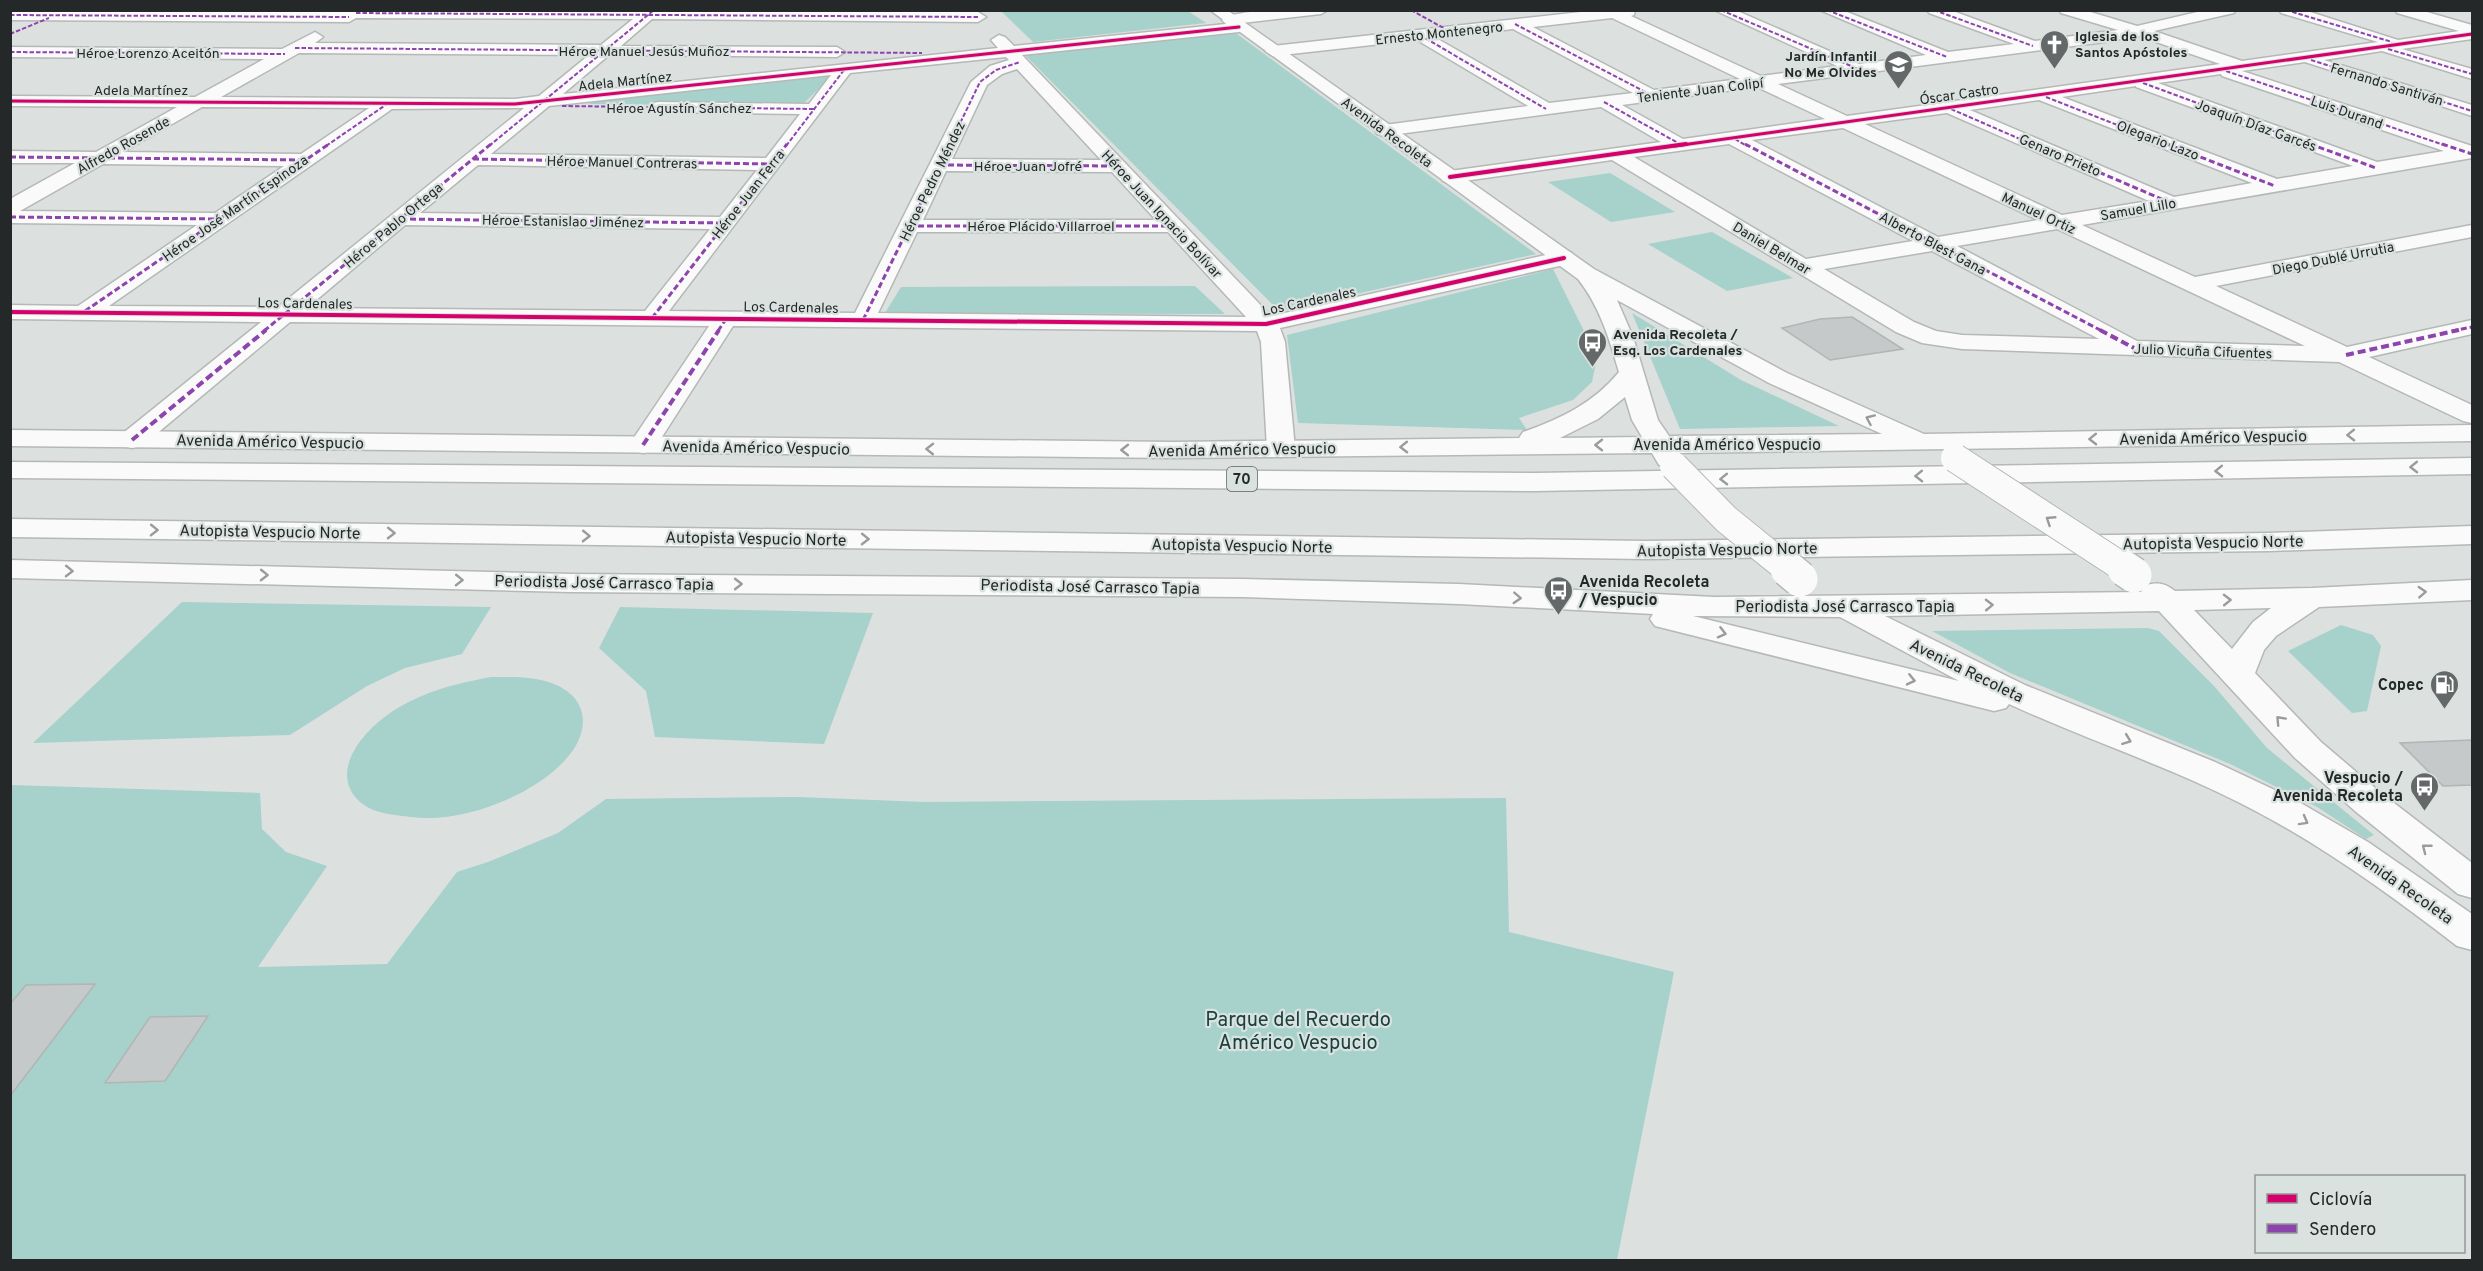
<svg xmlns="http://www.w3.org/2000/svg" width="2483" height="1271" font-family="Overpass,sans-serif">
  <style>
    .green { fill: #a7d1cb }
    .building { fill: #c6c9c9; stroke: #b1b5b4; stroke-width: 1.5 }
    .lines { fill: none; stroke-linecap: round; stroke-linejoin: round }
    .minor-casing { stroke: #b5b8b7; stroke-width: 3 }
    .major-casing { stroke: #b5b8b7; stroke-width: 3 }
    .highway-casing { stroke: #b5b8b7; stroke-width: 3 }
    .minor { fill: #fafafa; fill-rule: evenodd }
    .major { fill: #fafafa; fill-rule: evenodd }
    .highway { fill: #fafafa; fill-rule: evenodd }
    .major-bridge-far1-casing { stroke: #b5b8b7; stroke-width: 30; stroke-linecap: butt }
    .major-bridge-casing { stroke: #b5b8b7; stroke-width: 38; stroke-linecap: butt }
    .major-bridge-far1 { stroke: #fafafa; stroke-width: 28 }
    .major-bridge { stroke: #fafafa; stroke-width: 35 }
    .quiet-far2 { stroke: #8e44ad; stroke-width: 2; stroke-dasharray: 4.5 2; stroke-linecap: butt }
    .quiet-far1 { stroke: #8e44ad; stroke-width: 3; stroke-dasharray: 6 3; stroke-linecap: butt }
    .quiet { stroke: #8e44ad; stroke-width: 4; stroke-dasharray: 8 4; stroke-linecap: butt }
    .cycleway-far1-casing { stroke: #dae2e0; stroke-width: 5 }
    .cycleway-casing { stroke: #dae2e0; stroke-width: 6 }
    .cycleway-far1 { stroke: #d6006c; stroke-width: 3 }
    .cycleway { stroke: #d6006c; stroke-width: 4 }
    .oneway { stroke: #9a9c9c }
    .labels { text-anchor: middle; stroke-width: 4.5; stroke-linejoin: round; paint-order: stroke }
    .far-street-label { font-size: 14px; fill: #252828; stroke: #dae2e0 }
    .far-poi-label { font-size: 14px; font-weight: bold; fill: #252828; stroke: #dae2e0; text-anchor: start }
    .shield { fill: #dae2e0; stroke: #5b605f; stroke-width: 1.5 }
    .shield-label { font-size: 15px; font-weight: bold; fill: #252828 }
    .street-label { font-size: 16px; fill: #252828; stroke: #dae2e0 }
    .poi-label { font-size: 16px; font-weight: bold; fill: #252828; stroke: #dae2e0; text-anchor: end }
    .near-park-label { font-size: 20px; fill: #19423e; stroke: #dae2e0 }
  </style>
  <rect width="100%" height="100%" fill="#dce0df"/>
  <path class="green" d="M1001,11H1188L1206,23L1033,42Z
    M1233,31L1536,254L1279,311L1024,54Z
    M832,76L804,103L792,106L588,104L598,101Z
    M1610,173L1675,212L1611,222L1548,182Z
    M1712,232L1793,278L1727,291L1648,244Z
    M1553,269L1597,357L1592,382L1573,400L1519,418L1527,430L1298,423L1287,335Z
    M1195,286L1225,314L885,313L901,287Z
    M1632,313L1741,380L1839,426L1680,429Z
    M182,602L491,607L462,654L405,668L367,686L290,735L33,743Z
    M620,607L873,613L824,744L655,737L646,691L599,648Z
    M2341,625L2373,635L2381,646L2367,711L2352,713L2288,651Z
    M2148,628L2159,631L2214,686L2267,748L2374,835L2366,839L2317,807L2230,764L2010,673L1932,631Z
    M491,677C512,677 534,676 554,684C591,699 590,734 565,760C533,796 460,824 412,817C395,815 374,814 360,802C329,774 360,735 386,716C417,693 454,684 491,677Z
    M11,785L260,793L262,829L286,852L327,866L258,967L387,964L457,872L488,862L558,833L606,799L797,797L925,802L1506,798L1509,932L1674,972L1617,1260H11Z"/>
  <path class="building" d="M1852,317L1903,349L1830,360L1782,328L1820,319Z
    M2472,740V785L2443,786L2400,743Z
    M95,984L49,1045L10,1096V1004L26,985Z
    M208,1016L165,1081L105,1083L150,1017Z"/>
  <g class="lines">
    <defs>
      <path id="minor" d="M10,10L978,12L986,17L978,22L652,19L621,46L837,47L845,52L837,57L609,55L563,94L998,48L991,40L999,35L1005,37L1014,46L1226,24L1222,20C1233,8 1309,10 1328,10L1321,14L1242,23L1247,27L1239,32L1022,55L1271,316L1564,251L1572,253L1575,258L1572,263L1564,265L1280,328L1285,342L1295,449L1291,455L1281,457L1271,455L1267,449L1261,342L1257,331L733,326L653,451L643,453L633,451L629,445L709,326L290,322L142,446L132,448L122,446L118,440L122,434L261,322L10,319V305L78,306L197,225L10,223V199L75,163H10V151L96,152L177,107L10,106V96L195,97L264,59L10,57V47L282,49L315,32L323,37L315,43L601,45L633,19L356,18L349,22L10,20ZM299,53L589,55L539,96L515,99L221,97ZM1006,57L1009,60L990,66L971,82L855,313L669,311L850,73ZM1017,69L1101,160L952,159L987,85L1002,74ZM831,75L809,104L659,102L653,103L650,107L653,111L659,112L800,114L766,158L491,154L549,106ZM202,107L369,108L301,154L123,152ZM524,108L278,307L109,306L392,109ZM103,164L284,166L215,213L20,211ZM478,165L757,170L720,217L420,213ZM946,171L1112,172L1156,220H923ZM405,225L710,229L645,311L307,308ZM917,232H1168L1246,317L878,313Z
        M1599,10H1635L1634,15L1631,16L1761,76L1837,66L1714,10H1735L1859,64L1926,55L1820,10H1842L1948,52L2014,44L1929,13L1927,10H1950L2035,41L2118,30L2061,13L2059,10H2084L2137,26L2206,10H2236L2234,13L2154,31L2242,61L2378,42L2281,13L2279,10H2304L2398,40L2459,31L2397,13L2395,10H2420L2472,25V39L2402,49L2472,69V79L2382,51L2324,60L2472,105V116L2305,62L2242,71L2472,146V158L2082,225L2195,277L2472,225V237L2216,286L2347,347L2472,320V334L2369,357L2472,405V423L2463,421L2339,362L1962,349L1922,343L1896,332L1612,160L1450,183L1443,181L1440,177L1443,173L1450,171L1661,142L1601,107L1384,136L1377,134L1375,130L1377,126L1528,106L1417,40L1273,56L1265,51L1273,46ZM1612,18L1740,79L1654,90L1533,27ZM1513,29L1633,93L1549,103L1436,38ZM2136,35L2220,64L1847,116L1778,84L2112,41ZM2221,74L2222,76L2444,151L2377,162L2158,83ZM2136,86V87L2353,166L2277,179L2062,97ZM1757,87L1825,119L1683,139L1622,105ZM2039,100L2252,183L2174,197L1970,110ZM1947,113L2149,201L2062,215L1865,124ZM1843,128L2038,220L1938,237L1752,140ZM1729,144L1913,241L1806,259L1634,157ZM2057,229L2305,346L2137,341L1957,246ZM1932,251L2099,339L1962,335L1936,331L1914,322L1824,269Z"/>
      <path id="major" d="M1210,10H1227L1594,269L1787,373L1924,434L2472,425V441L1679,453L1683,459L1679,465L1669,467L1659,465L1652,453L1174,458L10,446V430L1174,442L1519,438L1523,432C1560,419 1594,403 1619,372C1609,338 1600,307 1578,279ZM1617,300L1769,383L1882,434L1669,436L1658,420L1633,337ZM1625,397L1632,420L1642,437L1560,438L1598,419Z
        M10,560L571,574L1243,579L1459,584L1714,597L2141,592L2146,585C2158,582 2165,583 2175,591L2312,588L2472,580V600L2319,607L2276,636L2264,650L2255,673L2321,742L2381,793L2472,863V898L2458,894L2355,811L2295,758L2159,611L1885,616L2025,685L2215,762L2292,798L2368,842L2472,914V950L2457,946C2388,893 2318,842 2240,803C2165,765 2085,739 2009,704L2006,708L1994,711L1655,626L1650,619L1653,614L1459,604L1243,597L571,592L10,578ZM2271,608L2253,622L2232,649L2194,610ZM1693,616L1840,617L1959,681Z"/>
      <path id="highway" d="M2472,458V474L1535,491L10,478V462L1535,473Z
        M10,519L1646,541L2269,533L2472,526V544L2269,551L1646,559L10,537Z"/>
    </defs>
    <use href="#minor" class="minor-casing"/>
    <use href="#major" class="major-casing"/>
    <use href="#highway" class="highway-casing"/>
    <use href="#minor" class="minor"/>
    <use href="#major" class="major"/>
    <use href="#highway" class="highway"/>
    <defs>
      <path id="major-bridge-far1" d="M1955,458L2127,570
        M1674,466L1726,519L1789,570"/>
      <path id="major-bridge" d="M1788,569L1800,579
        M2125,569L2134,575"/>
    </defs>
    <use href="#major-bridge-far1" class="major-bridge-far1-casing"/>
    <use href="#major-bridge" class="major-bridge-casing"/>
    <use href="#major-bridge-far1" class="major-bridge-far1"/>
    <use href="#major-bridge" class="major-bridge"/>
    <path class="quiet-far2" d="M1411,10L1449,31
      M1721,10L1858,69
      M1827,10L1947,57
      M1934,10L2033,46
      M2286,10L2392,42
      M356,13L978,17
      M10,15L349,17
      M1515,24L1653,96
      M10,34L49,18
      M1420,35L1546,109
      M295,48L922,53
      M2388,49L2472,74
      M10,52L285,54
      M2311,60L2472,111
      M2226,71L2447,146
      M2143,83L2314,146
      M2046,97L2171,146
      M1604,102L1680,144
      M562,106L814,109
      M1951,109L2036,146
      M1735,139L1747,146
      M326,146L387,104
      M489,146L654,10
      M786,146L844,70
      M949,146L980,82L996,70L1020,62"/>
    <path class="quiet-far1" d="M1745,144L2102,331
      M2033,144L2171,203
      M2167,144L2275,186
      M2310,144L2376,168
      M2442,144L2472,154
      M10,157L304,160
      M473,159L771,164
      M939,165L1117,166
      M10,217L219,219
      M401,219L726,223
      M909,226H1174
      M85,311L329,144
      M652,318L787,144
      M863,320L950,144
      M264,331L491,144
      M718,331L726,319
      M2452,331L2472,327"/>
    <path class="quiet" d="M2100,330L2134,348
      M2346,355L2459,330
      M132,440L266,330
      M643,445L719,330"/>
    <defs>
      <path id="cycleway-far1" d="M10,101L515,104L1239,27
        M1675,146L2472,34"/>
      <path id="cycleway" d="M1450,177L1686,144
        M10,312L1266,324L1564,258"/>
    </defs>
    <use href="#cycleway-far1" class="cycleway-far1-casing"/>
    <use href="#cycleway" class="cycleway-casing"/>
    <use href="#cycleway-far1" class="cycleway-far1"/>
    <use href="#cycleway" class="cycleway"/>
  </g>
  <defs><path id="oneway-chevron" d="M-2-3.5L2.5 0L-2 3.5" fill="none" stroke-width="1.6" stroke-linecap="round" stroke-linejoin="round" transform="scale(1.5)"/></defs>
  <g class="oneway">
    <use href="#oneway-chevron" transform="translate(1870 419) rotate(-156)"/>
    <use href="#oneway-chevron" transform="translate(2351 435) rotate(179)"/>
    <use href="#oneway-chevron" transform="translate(2093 439) rotate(179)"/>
    <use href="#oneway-chevron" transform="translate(1599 445) rotate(180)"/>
    <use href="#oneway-chevron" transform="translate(1404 447) rotate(179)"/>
    <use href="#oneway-chevron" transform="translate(930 449) rotate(-179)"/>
    <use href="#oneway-chevron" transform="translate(1125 450) rotate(-180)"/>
    <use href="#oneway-chevron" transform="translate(2414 467) rotate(179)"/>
    <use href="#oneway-chevron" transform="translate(2219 471) rotate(179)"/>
    <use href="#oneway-chevron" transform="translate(1919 476) rotate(179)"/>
    <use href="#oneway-chevron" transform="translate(1724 479) rotate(179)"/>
    <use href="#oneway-chevron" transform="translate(2050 520) rotate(-147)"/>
    <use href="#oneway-chevron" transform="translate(154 530) rotate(1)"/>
    <use href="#oneway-chevron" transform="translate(391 533) rotate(1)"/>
    <use href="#oneway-chevron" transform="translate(586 536) rotate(1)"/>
    <use href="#oneway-chevron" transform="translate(865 539) rotate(1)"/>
    <use href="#oneway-chevron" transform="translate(69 571) rotate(1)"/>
    <use href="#oneway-chevron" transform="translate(264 575) rotate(1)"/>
    <use href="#oneway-chevron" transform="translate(459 580) rotate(1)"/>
    <use href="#oneway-chevron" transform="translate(738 584)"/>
    <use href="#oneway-chevron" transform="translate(2422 592) rotate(-3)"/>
    <use href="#oneway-chevron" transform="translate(1517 598) rotate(3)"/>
    <use href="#oneway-chevron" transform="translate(2227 600) rotate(-1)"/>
    <use href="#oneway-chevron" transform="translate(1989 605) rotate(-1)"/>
    <use href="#oneway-chevron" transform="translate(1722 633) rotate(14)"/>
    <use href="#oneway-chevron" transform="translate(1911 680) rotate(13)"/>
    <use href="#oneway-chevron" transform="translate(2280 720) rotate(-133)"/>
    <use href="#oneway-chevron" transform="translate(2127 740) rotate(21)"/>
    <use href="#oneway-chevron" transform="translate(2304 821) rotate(29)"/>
    <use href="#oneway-chevron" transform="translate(2426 848) rotate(-142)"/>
  </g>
  <defs>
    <symbol id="church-pin" viewBox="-11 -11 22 30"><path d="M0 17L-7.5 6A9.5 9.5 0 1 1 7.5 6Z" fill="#656868" stroke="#dae2e0"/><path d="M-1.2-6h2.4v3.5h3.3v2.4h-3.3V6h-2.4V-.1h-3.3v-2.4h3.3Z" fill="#fff"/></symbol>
    <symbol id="school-pin" viewBox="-11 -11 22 30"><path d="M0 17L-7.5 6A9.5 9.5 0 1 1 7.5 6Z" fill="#656868" stroke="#dae2e0"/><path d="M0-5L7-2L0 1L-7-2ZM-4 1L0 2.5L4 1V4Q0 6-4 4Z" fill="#fff"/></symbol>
    <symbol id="bus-pin" viewBox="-11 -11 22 30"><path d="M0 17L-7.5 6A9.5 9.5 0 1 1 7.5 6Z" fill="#656868" stroke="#dae2e0"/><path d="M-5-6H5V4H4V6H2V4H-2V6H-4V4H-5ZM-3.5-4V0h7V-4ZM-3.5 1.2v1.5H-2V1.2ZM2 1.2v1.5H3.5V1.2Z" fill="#fff"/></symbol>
    <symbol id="fuel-pin" viewBox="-11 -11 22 30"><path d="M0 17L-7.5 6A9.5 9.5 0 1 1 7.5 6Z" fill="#656868" stroke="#dae2e0"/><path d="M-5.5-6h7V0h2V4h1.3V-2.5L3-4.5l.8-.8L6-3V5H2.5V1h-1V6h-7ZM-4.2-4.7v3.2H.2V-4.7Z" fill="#fff"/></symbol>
  </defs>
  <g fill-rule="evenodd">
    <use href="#church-pin" x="2038" y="28" width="33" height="45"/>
    <use href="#school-pin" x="1882" y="48" width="33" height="45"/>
    <use href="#bus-pin" x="1576" y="326" width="33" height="45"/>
    <use href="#bus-pin" x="1542" y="574" width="33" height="45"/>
    <use href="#fuel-pin" x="2428" y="668" width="33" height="45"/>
    <use href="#bus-pin" x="2408" y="770" width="33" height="45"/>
  </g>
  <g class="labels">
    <g class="far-street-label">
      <text transform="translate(1439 33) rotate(-6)" y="5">Ernesto Montenegro</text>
      <text x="644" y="56">Héroe Manuel Jesús Muñoz</text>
      <text x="148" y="58">Héroe Lorenzo Aceitón</text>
      <text transform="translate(625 81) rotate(-6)" y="5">Adela Martínez</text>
      <text transform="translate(2387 84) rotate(17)" y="5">Fernando Santiván</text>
      <text x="141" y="95">Adela Martínez</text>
      <text transform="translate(1700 90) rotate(-7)" y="5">Teniente Juan Colipí</text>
      <text transform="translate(1959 94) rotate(-8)" y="5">Óscar Castro</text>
      <text x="679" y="113">Héroe Agustín Sánchez</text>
      <text transform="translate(2347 112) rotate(19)" y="5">Luis Durand</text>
      <text transform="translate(2256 125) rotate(20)" y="5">Joaquín Díaz Garcés</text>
      <text transform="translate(1387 132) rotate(36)" y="5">Avenida Recoleta</text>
      <text transform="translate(2158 140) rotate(21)" y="5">Olegario Lazo</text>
      <text transform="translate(123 145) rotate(-29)" y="5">Alfredo Rosende</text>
      <text transform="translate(2060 155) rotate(23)" y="5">Genaro Prieto</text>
      <text transform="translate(622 162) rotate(1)" y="5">Héroe Manuel Contreras</text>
      <text x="1028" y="171">Héroe Juan Jofré</text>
      <text transform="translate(932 181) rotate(-64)" y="5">Héroe Pedro Méndez</text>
      <text transform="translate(748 194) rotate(-52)" y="5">Héroe Juan Ferra</text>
      <text transform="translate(235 208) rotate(-35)" y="5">Héroe José Martín Espinoza</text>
      <text transform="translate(2138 209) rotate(-10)" y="5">Samuel Lillo</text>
      <text transform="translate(2039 213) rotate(25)" y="5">Manuel Ortiz</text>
      <text transform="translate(1162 214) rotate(47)" y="5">Héroe Juan Ignacio Bolívar</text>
      <text transform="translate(563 221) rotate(1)" y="5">Héroe Estanislao Jiménez</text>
      <text transform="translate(393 225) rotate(-40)" y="5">Héroe Pablo Ortega</text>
      <text x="1041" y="231">Héroe Plácido Villarroel</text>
      <text transform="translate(1933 243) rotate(28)" y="5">Alberto Blest Gana</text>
      <text transform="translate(1772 248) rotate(31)" y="5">Daniel Belmar</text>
      <text transform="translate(2333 258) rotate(-11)" y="5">Diego Dublé Urrutia</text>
      <text transform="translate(1309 301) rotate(-12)" y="5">Los Cardenales</text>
      <text transform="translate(305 303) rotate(1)" y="5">Los Cardenales</text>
      <text transform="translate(791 307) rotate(1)" y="5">Los Cardenales</text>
      <text transform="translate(2203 351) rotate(2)" y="5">Julio Vicuña Cifuentes</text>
    </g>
    <g class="far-poi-label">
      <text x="2075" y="41">Iglesia de los<tspan x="2075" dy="16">Santos Apóstoles</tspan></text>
      <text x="1877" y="61" text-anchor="end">Jardín Infantil<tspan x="1877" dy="16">No Me Olvides</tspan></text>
      <text x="1613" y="339">Avenida Recoleta /<tspan x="1613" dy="16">Esq. Los Cardenales</tspan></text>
    </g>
    <rect class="shield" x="1227" y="467" width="30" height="24" rx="4.5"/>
    <g class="shield-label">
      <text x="1242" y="484">70</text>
    </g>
    <g class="street-label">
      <text transform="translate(2213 437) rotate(-1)" y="6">Avenida Américo Vespucio</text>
      <text transform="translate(270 441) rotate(1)" y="6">Avenida Américo Vespucio</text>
      <text x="1727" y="450">Avenida Américo Vespucio</text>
      <text transform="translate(756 447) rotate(1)" y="6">Avenida Américo Vespucio</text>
      <text transform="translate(1242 449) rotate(-1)" y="6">Avenida Américo Vespucio</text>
      <text transform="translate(270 531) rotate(1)" y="6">Autopista Vespucio Norte</text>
      <text transform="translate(756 538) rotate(1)" y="6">Autopista Vespucio Norte</text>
      <text transform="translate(2213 542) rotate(-1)" y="6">Autopista Vespucio Norte</text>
      <text transform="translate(1242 545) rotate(1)" y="6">Autopista Vespucio Norte</text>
      <text transform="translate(1727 549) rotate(-1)" y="6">Autopista Vespucio Norte</text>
      <text transform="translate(604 582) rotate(1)" y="6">Periodista José Carrasco Tapia</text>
      <text transform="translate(1090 586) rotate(1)" y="6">Periodista José Carrasco Tapia</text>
      <text x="1845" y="612">Periodista José Carrasco Tapia</text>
      <text transform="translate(1967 670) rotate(26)" y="6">Avenida Recoleta</text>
      <text transform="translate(2401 884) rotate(35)" y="6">Avenida Recoleta</text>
    </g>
    <g class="poi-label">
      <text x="1579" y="587" text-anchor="start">Avenida Recoleta<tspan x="1579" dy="18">/ Vespucio</tspan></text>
      <text x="2424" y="690">Copec</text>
      <text x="2403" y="783">Vespucio /<tspan x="2403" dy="18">Avenida Recoleta</tspan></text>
    </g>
    <g class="near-park-label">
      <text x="1298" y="1026">Parque del Recuerdo<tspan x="1298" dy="23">Américo Vespucio</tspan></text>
    </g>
  </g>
  <rect width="2483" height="1271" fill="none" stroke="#252828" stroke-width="24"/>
  <rect x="2255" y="1175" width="210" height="78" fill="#dae2e0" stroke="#929896" stroke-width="1.5"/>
  <rect x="2267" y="1194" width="30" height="9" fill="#d6006c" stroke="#929896" stroke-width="1.5"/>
  <text x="2309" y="1205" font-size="18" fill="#252828">Ciclovía</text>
  <rect x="2267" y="1224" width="30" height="9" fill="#8e44ad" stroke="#929896" stroke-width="1.5"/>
  <text x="2309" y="1235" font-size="18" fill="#252828">Sendero</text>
</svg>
